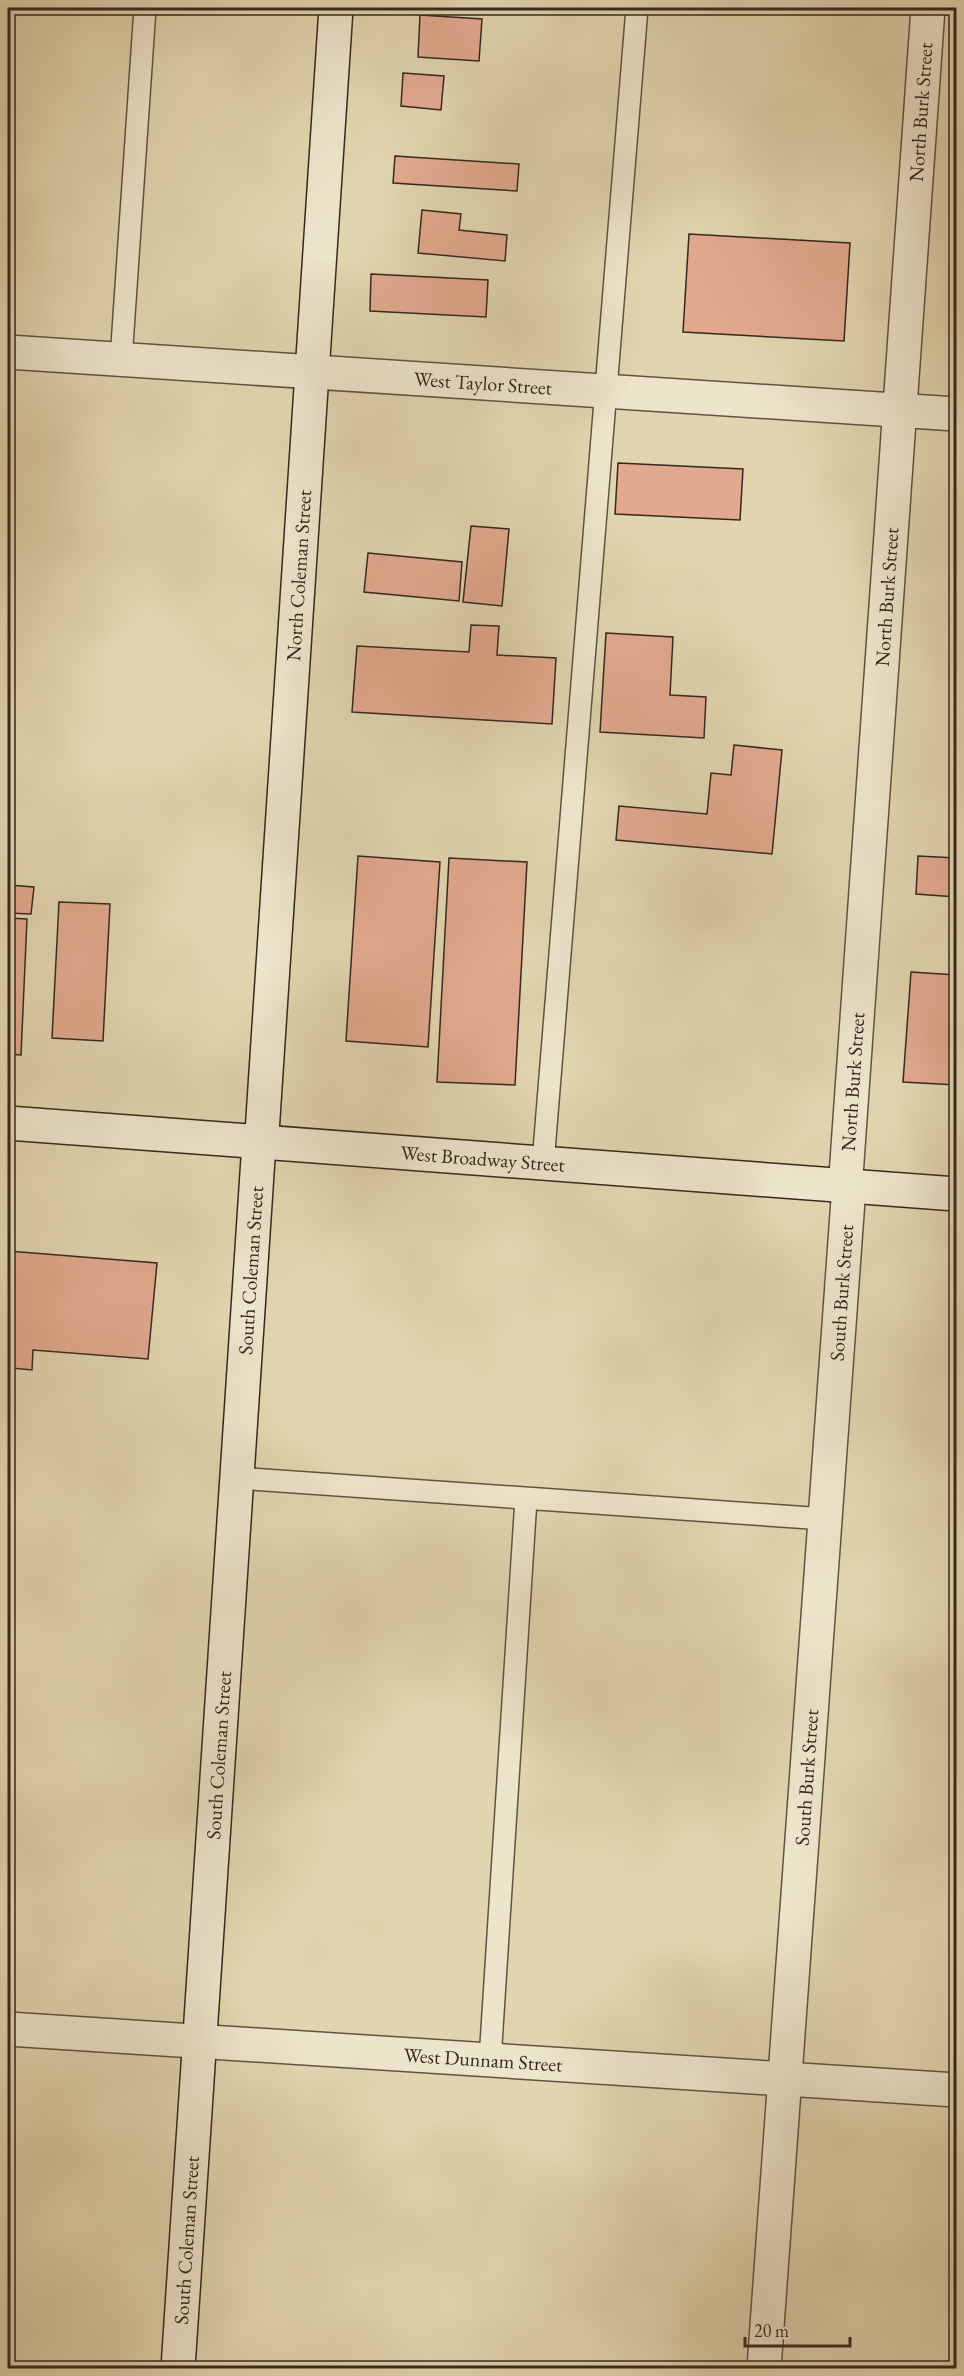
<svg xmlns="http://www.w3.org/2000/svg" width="964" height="2376" font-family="'EB Garamond',serif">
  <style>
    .building { fill: #e2a98f; stroke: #35281f; stroke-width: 1.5 }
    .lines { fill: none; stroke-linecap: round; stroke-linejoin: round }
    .lane-casing { stroke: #605343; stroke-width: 24 }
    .street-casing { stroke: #605343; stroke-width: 36 }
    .secondary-casing { stroke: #35281f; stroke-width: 36 }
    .lane { stroke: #ece4cb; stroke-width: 21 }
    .street { stroke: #ece4cb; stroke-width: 33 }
    .secondary { stroke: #ece4cb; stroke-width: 33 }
    .labels { text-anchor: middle; stroke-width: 4.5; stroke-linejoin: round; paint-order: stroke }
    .street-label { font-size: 20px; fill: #35281f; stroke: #ece4cb }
  </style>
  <rect width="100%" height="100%" fill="#e1d5af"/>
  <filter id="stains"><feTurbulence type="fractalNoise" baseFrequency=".00333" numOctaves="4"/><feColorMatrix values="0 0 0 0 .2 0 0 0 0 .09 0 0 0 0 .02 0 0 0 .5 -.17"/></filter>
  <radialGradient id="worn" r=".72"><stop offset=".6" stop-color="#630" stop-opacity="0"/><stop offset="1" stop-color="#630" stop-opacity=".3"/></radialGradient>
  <path class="building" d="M420,15L482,19L479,61L418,57Z
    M403,73L444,76L441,110L401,106Z
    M395,156L519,164L517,191L393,183Z
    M422,210L461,214L459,230L507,235L505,261L418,253Z
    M689,234L850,243L844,341L683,332Z
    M371,274L488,280L486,317L370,311Z
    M618,463L743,469L740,520L615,514Z
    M471,526L509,529L502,606L463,602Z
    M368,553L462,562L459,601L364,592Z
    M471,625L499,626L497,655L556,658L552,724L352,712L357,646L469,652Z
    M606,633L673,637L670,695L706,697L704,738L600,732Z
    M734,745L782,750L772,854L616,840L619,806L707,814L711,773L731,775Z
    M358,856L440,862L428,1047L346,1041Z
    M918,856L956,858V897L916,894Z
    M449,858L527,862L515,1085L437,1082Z
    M8,885L34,887L31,914L8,913Z
    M59,902L110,904L103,1041L52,1038Z
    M8,918L27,919L21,1055L8,1054Z
    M911,972L956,975V1085L903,1082Z
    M8,1251L157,1263L148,1359L33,1350L32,1370L12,1368L9,1407H8Z"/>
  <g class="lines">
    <defs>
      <path id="lane" d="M121,360L145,8
        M543,1163L637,8
        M237,1478L825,1519
        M490,2060L526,1499"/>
      <g id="street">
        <path id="s1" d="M8,352L956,414"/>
        <path id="s2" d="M8,2029L956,2090"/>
        <path id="s3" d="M764,2368L849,1186L846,1176L928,8"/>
      </g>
      <g id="secondary">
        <path id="s4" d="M8,1123L956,1194"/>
        <path id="s5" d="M178,2368L259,1143L262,1133L336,8"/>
      </g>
    </defs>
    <use href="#lane" class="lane-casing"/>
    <use href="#street" class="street-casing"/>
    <use href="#secondary" class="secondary-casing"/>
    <use href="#lane" class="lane"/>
    <use href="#street" class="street"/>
    <use href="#secondary" class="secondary"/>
  </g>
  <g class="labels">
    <g class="street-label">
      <text dy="7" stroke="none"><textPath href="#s3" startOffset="2262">North Burk Street</textPath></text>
      <text dy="7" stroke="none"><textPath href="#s1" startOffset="476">West Taylor Street</textPath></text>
      <text dy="7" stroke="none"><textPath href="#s5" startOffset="1797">North Coleman Street</textPath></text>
      <text dy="7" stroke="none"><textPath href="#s3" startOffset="1776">North Burk Street</textPath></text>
      <text dy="7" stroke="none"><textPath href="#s3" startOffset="1290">North Burk Street</textPath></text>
      <text dy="7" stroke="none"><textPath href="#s4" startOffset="476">West Broadway Street</textPath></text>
      <text dy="7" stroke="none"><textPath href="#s5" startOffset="1100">South Coleman Street</textPath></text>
      <text dy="7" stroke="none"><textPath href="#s3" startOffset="1078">South Burk Street</textPath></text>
      <text dy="7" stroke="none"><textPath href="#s5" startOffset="614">South Coleman Street</textPath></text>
      <text dy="7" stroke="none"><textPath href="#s3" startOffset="592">South Burk Street</textPath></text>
      <text dy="7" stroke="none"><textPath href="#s2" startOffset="476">West Dunnam Street</textPath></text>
      <text dy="7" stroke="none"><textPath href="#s5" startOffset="128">South Coleman Street</textPath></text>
    </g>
  </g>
  <rect width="964" height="2376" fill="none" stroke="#e1d5af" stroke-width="30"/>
  <rect x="9" y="9" width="946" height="2358" fill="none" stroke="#35281f" stroke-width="3"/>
  <rect x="15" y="15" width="934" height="2346" fill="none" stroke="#35281f" stroke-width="1.5"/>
  <path d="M745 2337v9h105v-9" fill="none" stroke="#35281f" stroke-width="3"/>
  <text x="754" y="2337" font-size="18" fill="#35281f" stroke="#ece4cb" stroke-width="4.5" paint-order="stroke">20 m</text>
  <rect width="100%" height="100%" filter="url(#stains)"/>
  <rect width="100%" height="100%" fill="url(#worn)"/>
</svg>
